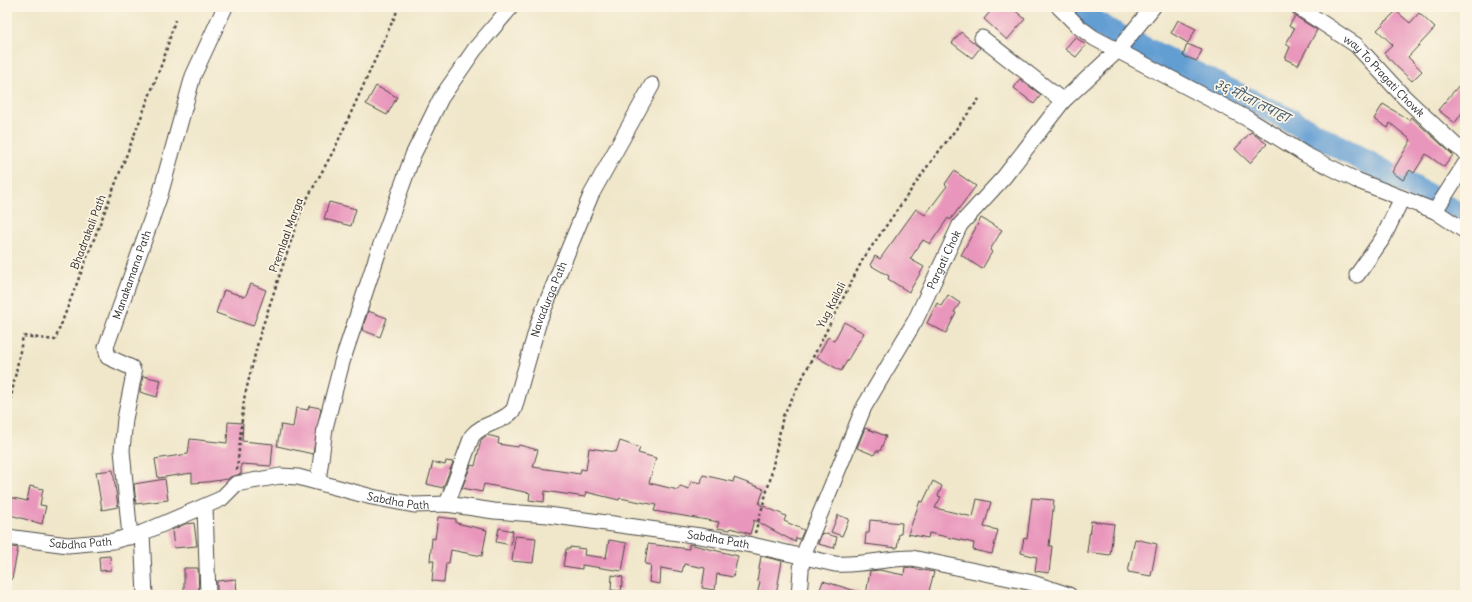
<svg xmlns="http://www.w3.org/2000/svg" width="1472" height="602" font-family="Delius,'Playpen Sans Deva',sans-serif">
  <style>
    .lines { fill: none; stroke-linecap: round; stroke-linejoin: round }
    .river { stroke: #649ed3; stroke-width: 24 }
    .building { fill: #e996bc }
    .minor-casing { stroke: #494743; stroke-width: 17 }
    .path { stroke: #494743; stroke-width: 2.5; stroke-dasharray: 3 3; stroke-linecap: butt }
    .minor { stroke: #fff; stroke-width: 15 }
    .labels { text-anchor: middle; stroke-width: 3.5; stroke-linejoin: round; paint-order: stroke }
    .street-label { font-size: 11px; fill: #2b2b2b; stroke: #fcf5e5 }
    .water-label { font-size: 12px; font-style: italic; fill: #42596e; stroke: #fcf5e5 }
  </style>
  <rect width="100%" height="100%" fill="#fcf5e5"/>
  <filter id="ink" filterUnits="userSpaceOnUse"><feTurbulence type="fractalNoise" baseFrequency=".025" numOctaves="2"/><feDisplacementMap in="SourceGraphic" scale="8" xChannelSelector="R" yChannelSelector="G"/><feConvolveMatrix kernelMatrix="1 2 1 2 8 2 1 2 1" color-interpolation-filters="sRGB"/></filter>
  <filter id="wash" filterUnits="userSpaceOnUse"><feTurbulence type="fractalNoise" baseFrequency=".012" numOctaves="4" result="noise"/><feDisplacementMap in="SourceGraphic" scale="16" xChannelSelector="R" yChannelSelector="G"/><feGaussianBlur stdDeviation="0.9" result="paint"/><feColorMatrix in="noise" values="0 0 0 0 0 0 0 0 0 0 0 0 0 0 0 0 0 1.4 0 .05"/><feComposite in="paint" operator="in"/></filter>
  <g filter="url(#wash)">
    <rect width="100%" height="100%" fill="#f0e7cb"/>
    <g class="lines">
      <path class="river" d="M1071,7L1111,32L1288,119L1431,197
        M1449,208L1465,220"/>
    </g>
    <g id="blocks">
      <path class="building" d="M994,7H1011L1025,19L1007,40L984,19Z
        M1396,11L1410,23L1419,13L1435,28L1408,57L1422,71L1412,81L1397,67L1384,53L1393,45L1377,30Z
        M1295,16L1317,30L1298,65L1285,59L1290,47L1286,44L1294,29L1289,26Z
        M1178,20L1196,29L1188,43L1171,33Z
        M961,32L980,48L972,58L952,43Z
        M1075,37L1086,45L1076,57L1065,49Z
        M1187,44L1202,50L1197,61L1183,56Z
        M1465,78V108L1455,123L1438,110Z
        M1020,79L1041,95L1034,104L1014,88Z
        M376,86L397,97L387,115L366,104Z
        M1383,104L1409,120L1411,117L1453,155L1444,167L1426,154L1414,173L1410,170L1403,180L1392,172L1411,140L1390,123L1388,128L1374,119Z
        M1251,132L1267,144L1250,163L1235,149Z
        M954,171L976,186L950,220L948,218L930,244L923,240L910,259L924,267L909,292L888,279L889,276L870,265L875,256L880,259L916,209L925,215L947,186L945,184Z
        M329,202L356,209L351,226L324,219Z
        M981,218L1002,230L990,250L992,252L982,269L961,255Z
        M251,284L266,290L253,326L216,313L224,290L245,297Z
        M948,295L960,303L954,312L956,313L946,333L927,323L937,303L941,306Z
        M368,311L387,318L380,337L362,330Z
        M844,322L864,333L841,371L817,357L828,337L834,341Z
        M143,376L161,380L157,397L140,392Z
        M309,406L321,408L313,454L277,446L281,425L293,427L296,408L308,410Z
        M228,422L243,423L242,441L273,444L271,466L241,464V474L230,477L228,479L207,482L192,483V473L158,478L155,459L188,454L190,439L227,443Z
        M865,428L886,436L880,451H876L874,455L857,448Z
        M487,435L499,438L498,444L518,447L519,445L538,450L533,467L580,474L581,469L586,470L589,448L616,452L620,441L640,448L638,453L656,458L649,483L678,490L680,486L689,489L691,481L701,483L703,475L733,482L734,478L764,489L759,504L786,516L784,521L804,530L800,539L796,538L795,542L754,520L750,534L731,528L730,530L717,528L719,522L654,511L656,505L620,498L619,500L586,492L585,497L545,491L544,502L529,500L530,493L484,484L482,492L462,488L471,465L475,466L481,440Z
        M446,461L453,462L443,488L427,484L433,462L445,465Z
        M113,470L118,507L102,510L96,472Z
        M165,479L168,500L136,504L134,484Z
        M933,481L942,486L938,496L941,497L935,508L973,517L977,499L991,502L984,527L998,530L992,554L973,550L974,543L929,533L928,538L908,534L920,501L923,502Z
        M30,486L43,489L40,505L46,506L42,524L7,514L9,497L27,501Z
        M1032,498L1054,500L1049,546H1052L1049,573L1035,571L1037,557L1021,553L1024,538L1027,539Z
        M838,515L849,519L842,536L831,532Z
        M438,517L456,519V523L487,530L482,556L451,550L449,563H446L444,582L432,581L434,561H430L432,538L435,539Z
        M870,520L902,523L901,534H899L897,548L865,544L866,533H869Z
        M1091,521L1114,524L1110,555L1087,552Z
        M194,523L197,546L174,548L172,530L185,524Z
        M499,528L513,531L511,545L496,542Z
        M822,533L837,537L834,548L818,544Z
        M515,536L536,538L533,563L512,561Z
        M1135,539L1157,544L1151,576L1128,572Z
        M609,540L627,543L622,571L582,565V569L563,566L566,549H570V547L585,549L584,555L606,558Z
        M648,544L689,549V544L738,556L733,577L717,574L715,590L702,588L705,568L684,564L682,572L661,568L660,584L649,582L651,565L645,564Z
        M7,546L18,548L12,579H7Z
        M110,556L111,570L100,571L99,557Z
        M761,556L782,561L776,595H757L760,582L757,581Z
        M905,567L934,572L928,595H866L870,571L879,570L904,575Z
        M184,568H198L199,595H184Z
        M612,575L623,577L621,591L611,590Z
        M236,579L237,595H217V581Z
        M823,581L859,592V595H818Z"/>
    </g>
  </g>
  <g filter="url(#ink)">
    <use href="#blocks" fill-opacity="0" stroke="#494743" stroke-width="1"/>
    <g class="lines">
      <defs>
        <g id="minor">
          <path d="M1059,7L1079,27L1094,38L1248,119L1306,155L1356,180L1435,211L1465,231"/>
          <path id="s1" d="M1298,7L1356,45L1404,97L1455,145L1465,152"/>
          <path d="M982,38L1063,101"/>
          <path d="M1435,211L1465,164"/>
          <path d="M1357,275L1383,238L1402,198"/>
          <path d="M318,482L325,428L342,362L380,247L413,155L441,98L475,49L511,7"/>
          <path id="s2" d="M447,504L472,436C483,422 504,423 514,409L539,321L591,195L652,85"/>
          <path d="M205,507L208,595"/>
          <path d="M142,533L145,595"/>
          <path id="s3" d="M7,537L68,545L113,541L142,533L221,499L236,484L280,476L298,477L372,497L414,505L447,504L494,511L548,515L700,536L752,545L835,564C861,566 886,558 912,558L1033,583L1069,595"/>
          <path id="s4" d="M130,537L122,450L125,419L134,374L132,368L108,357L106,347L160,195L193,76L225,7"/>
          <path id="s5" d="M799,595L802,558L864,407L915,321L960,225L1004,177L1063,101L1117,51L1153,7"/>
        </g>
      </defs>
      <use href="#minor" class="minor-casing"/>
      <path class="path" d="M7,418L23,336L55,340L164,58L175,20
        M237,470L244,399L260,334L302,208L335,148L399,7
        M755,533L770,480L783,416L863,259L927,167L979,99"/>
      <use href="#minor" class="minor"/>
    </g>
  </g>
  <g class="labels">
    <g class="street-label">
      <text dy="4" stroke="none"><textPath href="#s1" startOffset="111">way To Pragati Chowk</textPath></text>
      <text transform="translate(88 232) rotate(-69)" y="4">Bhadrakali Path</text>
      <text transform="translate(286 235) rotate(-70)" y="4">Premlaal Marga</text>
      <text dy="4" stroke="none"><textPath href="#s5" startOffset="368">Pargati Chok</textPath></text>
      <text dy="4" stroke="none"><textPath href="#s4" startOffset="284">Manakamana Path</textPath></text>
      <text dy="4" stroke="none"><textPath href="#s2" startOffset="238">Navadurga Path</textPath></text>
      <text transform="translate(831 305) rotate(-63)" y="4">Yug Kailali</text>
      <text dy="4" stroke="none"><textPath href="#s3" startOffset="410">Sabdha Path</textPath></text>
      <text dy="4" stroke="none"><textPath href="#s3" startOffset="733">Sabdha Path</textPath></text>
      <text dy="4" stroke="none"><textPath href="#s3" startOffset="74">Sabdha Path</textPath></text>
    </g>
    <g class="water-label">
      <text transform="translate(1252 101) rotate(26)" y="4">३६ मौजा तपाहा</text>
    </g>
  </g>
  <rect width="1472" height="602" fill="none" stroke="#fcf5e5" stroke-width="24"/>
</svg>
